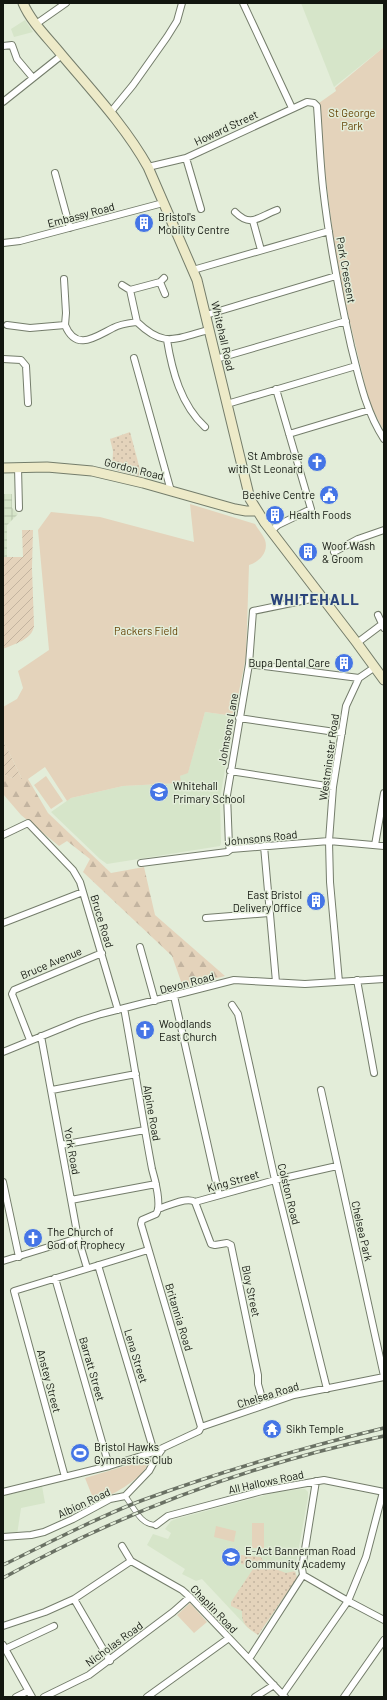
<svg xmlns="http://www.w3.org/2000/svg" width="387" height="1700" font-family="Barlow,sans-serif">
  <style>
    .built { fill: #d6e5c9 }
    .industrial { fill: url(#industrial-grid) }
    .grass { fill: url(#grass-dots) }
    .forest { fill: url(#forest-firs) }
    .park { fill: #e4d3bb }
    .garden { fill: url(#garden-furrows) }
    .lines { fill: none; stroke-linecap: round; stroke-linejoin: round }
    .pedestrian-casing { stroke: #747d6b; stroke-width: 6 }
    .minor-casing { stroke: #747d6b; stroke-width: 8 }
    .secondary-casing { stroke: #747d6b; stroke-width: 11 }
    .pedestrian { stroke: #fff; stroke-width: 4.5 }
    .minor { stroke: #fff; stroke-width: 6 }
    .secondary { stroke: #edeac8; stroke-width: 9 }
    .rail-casing { stroke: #6a7164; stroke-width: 3.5 }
    .rail { stroke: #e3edd9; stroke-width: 2; stroke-dasharray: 6; stroke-linecap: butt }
    .labels { text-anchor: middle; stroke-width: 3; stroke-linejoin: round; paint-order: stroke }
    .park-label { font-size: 11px; fill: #67460a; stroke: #e3edd9 }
    .street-label { font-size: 11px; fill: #12160f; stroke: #e3edd9 }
    .poi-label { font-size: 11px; fill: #12160f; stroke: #e3edd9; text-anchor: start }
    .district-label { font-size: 15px; font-weight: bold; letter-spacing: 1px; fill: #2a437b; stroke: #e3edd9 }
  </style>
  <defs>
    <pattern id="industrial-grid" width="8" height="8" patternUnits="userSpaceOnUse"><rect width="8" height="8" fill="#d6e5c9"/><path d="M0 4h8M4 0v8" fill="none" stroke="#b7c4ab"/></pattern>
    <pattern id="grass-dots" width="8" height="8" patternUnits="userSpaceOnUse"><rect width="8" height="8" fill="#e4d3bb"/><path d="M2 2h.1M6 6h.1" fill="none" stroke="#c3b4a0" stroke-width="1.8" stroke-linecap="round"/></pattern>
    <pattern id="forest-firs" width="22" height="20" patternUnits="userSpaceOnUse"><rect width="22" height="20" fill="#e4d3bb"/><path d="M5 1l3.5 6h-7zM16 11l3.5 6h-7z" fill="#c3b4a0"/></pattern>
    <pattern id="garden-furrows" width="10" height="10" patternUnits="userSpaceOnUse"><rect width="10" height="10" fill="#e4d3bb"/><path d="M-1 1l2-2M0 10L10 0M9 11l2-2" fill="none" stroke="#c3b4a0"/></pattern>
  </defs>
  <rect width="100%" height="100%" fill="#e3edd9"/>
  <path class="built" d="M301,3H384V47L334,87Z
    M25,20L33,32L14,37L11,29Z
    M205,712L234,716L220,799L221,843L220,846L107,864L100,859L51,812L71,798L123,786L180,783V776L188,772Z
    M42,1486L45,1503L21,1508L17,1535H3V1494L6,1495Z
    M301,1489H305L308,1492V1497L295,1569L297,1578L258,1635L247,1627L202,1579L196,1581L182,1574L185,1569L147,1545L153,1534L168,1539L171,1533L165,1529L171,1521L176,1519L277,1492Z"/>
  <path class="industrial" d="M3,494H12V508L18,514L7,525V557H3Z"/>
  <path class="grass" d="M130,432L142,477L112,469L113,451L110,439Z
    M241,1555L261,1557L265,1565L286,1573L295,1571L297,1578L258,1635C248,1628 241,1624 242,1611L231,1606V1602L255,1566L241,1564Z"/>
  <path class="forest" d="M3,773L8,777L28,779L48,813L111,873L144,867L155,915L225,976L183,987L172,956L83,872L90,859L67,841L59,846L21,815L3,794Z"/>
  <path class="park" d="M384,47V431L369,402L338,272L325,173L319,103L336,91L335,88Z
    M190,504L255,524C258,529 263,535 265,540C269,552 259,562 249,565L246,657L234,716L205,712L188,773L180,776L181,783L123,786L71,798L67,801L45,767L28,779H22L3,740V707L17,699L23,688L18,671L49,650L38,530L51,512L100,517L194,542Z
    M46,776L63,801L51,809L34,785Z
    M145,1460L147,1461L148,1464C140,1481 111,1495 95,1503L85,1478Z
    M252,1523H264V1548H252Z
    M216,1526L236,1531L234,1542L214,1537Z
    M190,1603L207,1622L194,1633L177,1615Z"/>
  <path class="garden" d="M22,530H33L32,568L34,626C32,640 14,644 3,649V557H23Z
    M3,740L22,779L8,777L3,773Z"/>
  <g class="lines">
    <defs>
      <path id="pedestrian" d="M125,1496C134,1507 140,1525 156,1525"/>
      <path id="minor" d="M243,3L292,108
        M36,24L66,3
        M3,46L12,45L17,59L33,78
        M3,102L62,55
        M110,113L133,85L167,37L177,21L182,3
        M186,158L201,209
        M148,167L186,158L307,102L314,103L317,106C319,133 320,161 323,188C329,241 339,293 351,346C359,378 366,412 384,439
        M55,173L70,228
        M235,212C251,228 258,217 277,210
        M253,221L261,250
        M3,243L20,241L163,203
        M193,270L329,231
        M64,279L66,313L65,325
        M160,282L165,294
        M122,285L130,290L137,322
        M130,290L160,282L164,278
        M206,315L336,276
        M7,325L30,328L65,325C76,352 95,337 113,328C120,324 129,323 137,322C165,349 175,338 209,330
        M167,340C172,371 181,405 205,427
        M134,358L171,491
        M3,359L21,360L26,366L28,403
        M216,359L346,321
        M227,404L356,366
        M289,434L369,410
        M18,467L19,508
        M271,531L278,525L311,509L276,389
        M334,552L358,539L384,530
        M378,615L384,628
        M357,643L381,625
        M249,664L359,678L375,667
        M239,718L342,733
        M230,771L333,787
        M3,835L28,823L73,870L80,882L118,1010
        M375,845L384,793
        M264,846L276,982
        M231,849L229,846L227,795L249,664L253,611L311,599L320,593
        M141,863L227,852L231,849L329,841L384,846
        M206,918L269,913
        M3,923L83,892
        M140,947L155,1001
        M357,980L374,1073
        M339,982L330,882L329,841L333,787L346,706L359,678
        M174,996L219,1195
        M232,1005L238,1014L275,1180L327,1389
        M124,1008C134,1062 142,1116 152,1169C155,1179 162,1206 156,1214L142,1220L141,1224L201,1427
        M41,1036L78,1238L87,1268
        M30,1040L12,994L14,990L102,953
        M3,1052L79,1021L101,1014L234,980L305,984L384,979
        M52,1090L136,1074
        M321,1090L384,1376
        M61,1145L145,1130
        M3,1182L19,1257
        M71,1200L156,1184
        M195,1202L211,1244L215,1245L227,1243L231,1245L258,1375V1384L264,1405
        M158,1209C168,1206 187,1196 195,1202L275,1180L337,1166
        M3,1261L78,1238
        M98,1265L154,1452
        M55,1278L109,1466
        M65,1477L14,1291L148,1250
        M3,1492L109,1466L154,1452L199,1431L201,1427L294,1395L384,1377
        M156,1525L168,1516L262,1491L324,1480L384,1492
        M3,1537L31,1535L44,1532L73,1519L110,1499L125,1496L149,1471L156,1458L163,1448
        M122,1546L131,1561L182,1590L190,1597L285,1697
        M303,1575L302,1568L316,1481
        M303,1575L348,1601L384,1620
        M74,1599L110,1661
        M3,1626L45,1612L74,1599L131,1561
        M3,1645L32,1697
        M5,1649L54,1626
        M249,1659L303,1575
        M283,1694L348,1601L366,1557L383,1492
        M16,1697L28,1691
        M44,1697L89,1675L173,1612L190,1597
        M147,1697L229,1638
        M255,1697L274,1685
        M344,1697L384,1640"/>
      <path id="secondary" d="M23,3C31,22 48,38 61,54C92,91 125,126 148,167L197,280L250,499L265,523L357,643L384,680
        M3,468L47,467L92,471L143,483L235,509L246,511H257"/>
    </defs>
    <use href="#pedestrian" class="pedestrian-casing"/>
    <use href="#minor" class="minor-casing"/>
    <use href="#secondary" class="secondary-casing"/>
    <use href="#pedestrian" class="pedestrian"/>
    <use href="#minor" class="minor"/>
    <use href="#secondary" class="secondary"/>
    <defs>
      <path id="rail" d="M3,1565C49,1543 95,1518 143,1500C222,1471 302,1448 384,1428
        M3,1578C124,1511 249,1465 384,1436"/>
    </defs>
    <use href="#rail" class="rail-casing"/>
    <use href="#rail" class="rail"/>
  </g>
  <defs>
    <symbol id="building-disc" viewBox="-11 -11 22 22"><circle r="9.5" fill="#4575e6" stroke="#e3edd9"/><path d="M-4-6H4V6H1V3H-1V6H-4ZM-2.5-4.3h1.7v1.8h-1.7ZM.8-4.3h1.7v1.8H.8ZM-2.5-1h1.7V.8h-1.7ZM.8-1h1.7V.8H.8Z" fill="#fff"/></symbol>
    <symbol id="church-disc" viewBox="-11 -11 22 22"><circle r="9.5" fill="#4575e6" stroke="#e3edd9"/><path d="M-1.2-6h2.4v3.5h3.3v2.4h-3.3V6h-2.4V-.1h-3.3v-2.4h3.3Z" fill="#fff"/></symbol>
    <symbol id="civic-disc" viewBox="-11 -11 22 22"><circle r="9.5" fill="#4575e6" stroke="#e3edd9"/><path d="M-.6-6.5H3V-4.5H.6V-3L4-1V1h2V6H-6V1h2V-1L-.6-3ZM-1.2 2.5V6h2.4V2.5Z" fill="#fff"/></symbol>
    <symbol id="school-disc" viewBox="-11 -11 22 22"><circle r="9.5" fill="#4575e6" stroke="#e3edd9"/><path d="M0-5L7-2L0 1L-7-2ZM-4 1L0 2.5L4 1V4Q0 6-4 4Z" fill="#fff"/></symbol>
    <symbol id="temple-disc" viewBox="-11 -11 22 22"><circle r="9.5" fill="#4575e6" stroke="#e3edd9"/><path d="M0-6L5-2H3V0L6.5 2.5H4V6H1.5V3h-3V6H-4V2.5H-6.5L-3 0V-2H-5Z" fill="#fff"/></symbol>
    <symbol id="stadium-disc" viewBox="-11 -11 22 22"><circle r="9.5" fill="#4575e6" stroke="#e3edd9"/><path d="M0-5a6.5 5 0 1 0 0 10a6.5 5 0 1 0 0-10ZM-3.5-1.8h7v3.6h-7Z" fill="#fff"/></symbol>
  </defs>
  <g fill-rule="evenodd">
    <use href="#building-disc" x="133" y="212" width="22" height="22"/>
    <use href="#church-disc" x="306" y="451" width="22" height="22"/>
    <use href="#civic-disc" x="318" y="484" width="22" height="22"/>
    <use href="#building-disc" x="264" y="504" width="22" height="22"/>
    <use href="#building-disc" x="297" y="541" width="22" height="22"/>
    <use href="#building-disc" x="333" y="652" width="22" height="22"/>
    <use href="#school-disc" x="148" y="781" width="22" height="22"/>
    <use href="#building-disc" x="305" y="890" width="22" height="22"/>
    <use href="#church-disc" x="134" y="1019" width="22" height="22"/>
    <use href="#church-disc" x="22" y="1227" width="22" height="22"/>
    <use href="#temple-disc" x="261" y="1418" width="22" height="22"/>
    <use href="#stadium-disc" x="69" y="1442" width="22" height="22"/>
    <use href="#school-disc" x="220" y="1546" width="22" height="22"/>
  </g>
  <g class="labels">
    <g class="park-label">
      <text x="352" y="117">St George<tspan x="352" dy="13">Park</tspan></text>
      <text x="146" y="635">Packers Field</text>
    </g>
    <g class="street-label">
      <text transform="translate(226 128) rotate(-25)" y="4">Howard Street</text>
      <text transform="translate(81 215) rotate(-15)" y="4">Embassy Road</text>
      <text transform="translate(346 270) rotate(80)" y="4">Park Crescent</text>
      <text transform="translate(223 336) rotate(77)" y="4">Whitehall Road</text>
      <text transform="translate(134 469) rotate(14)" y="4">Gordon Road</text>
      <text transform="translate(228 729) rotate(-80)" y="4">Johnsons Lane</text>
      <text transform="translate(329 757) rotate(-82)" y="4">Westminster Road</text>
      <text transform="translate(261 838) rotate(-6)" y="4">Johnsons Road</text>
      <text transform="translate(102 921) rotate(73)" y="4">Bruce Road</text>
      <text transform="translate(51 963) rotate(-23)" y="4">Bruce Avenue</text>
      <text transform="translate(187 983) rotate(-15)" y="4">Devon Road</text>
      <text transform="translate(152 1113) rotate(80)" y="4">Alpine Road</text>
      <text transform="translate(72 1151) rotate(80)" y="4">York Road</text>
      <text transform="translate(233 1181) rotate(-16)" y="4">King Street</text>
      <text transform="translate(289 1194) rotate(76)" y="4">Colston Road</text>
      <text transform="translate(362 1231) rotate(77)" y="4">Chelsea Park</text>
      <text transform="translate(251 1291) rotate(78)" y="4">Bloy Street</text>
      <text transform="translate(179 1317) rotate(73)" y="4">Britannia Road</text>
      <text transform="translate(136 1356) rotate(73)" y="4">Lena Street</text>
      <text transform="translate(92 1369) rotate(74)" y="4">Barratt Street</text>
      <text transform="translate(49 1381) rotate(75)" y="4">Anstey Street</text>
      <text transform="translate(268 1395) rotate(-17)" y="4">Chelsea Road</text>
      <text transform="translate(266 1482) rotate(-12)" y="4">All Hallows Road</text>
      <text transform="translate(84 1503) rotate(-25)" y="4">Albion Road</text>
      <text transform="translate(214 1609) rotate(46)" y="4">Chaplin Road</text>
      <text transform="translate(114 1644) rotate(-36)" y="4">Nicholas Road</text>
    </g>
    <g class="poi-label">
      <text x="158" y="221">Bristol's<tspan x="158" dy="13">Mobility Centre</tspan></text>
      <text x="303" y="460" text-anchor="end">St Ambrose<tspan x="303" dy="13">with St Leonard</tspan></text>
      <text x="315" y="499" text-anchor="end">Beehive Centre</text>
      <text x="289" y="519">Health Foods</text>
      <text x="322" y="550">Woof Wash<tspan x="322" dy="13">&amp; Groom</tspan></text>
      <text x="330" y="667" text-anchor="end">Bupa Dental Care</text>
      <text x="173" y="790">Whitehall<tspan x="173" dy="13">Primary School</tspan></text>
      <text x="302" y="899" text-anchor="end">East Bristol<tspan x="302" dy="13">Delivery Office</tspan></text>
      <text x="159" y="1028">Woodlands<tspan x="159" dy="13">East Church</tspan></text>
      <text x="47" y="1236">The Church of<tspan x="47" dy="13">God of Prophecy</tspan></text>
      <text x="286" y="1433">Sikh Temple</text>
      <text x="94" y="1451">Bristol Hawks<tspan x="94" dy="13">Gymnastics Club</tspan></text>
      <text x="245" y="1555">E-Act Bannerman Road<tspan x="245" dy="13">Community Academy</tspan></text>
    </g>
    <g class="district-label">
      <text x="315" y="605">WHITEHALL</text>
    </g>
  </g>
  <rect width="387" height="1700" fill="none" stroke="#12160f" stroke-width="8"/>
</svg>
